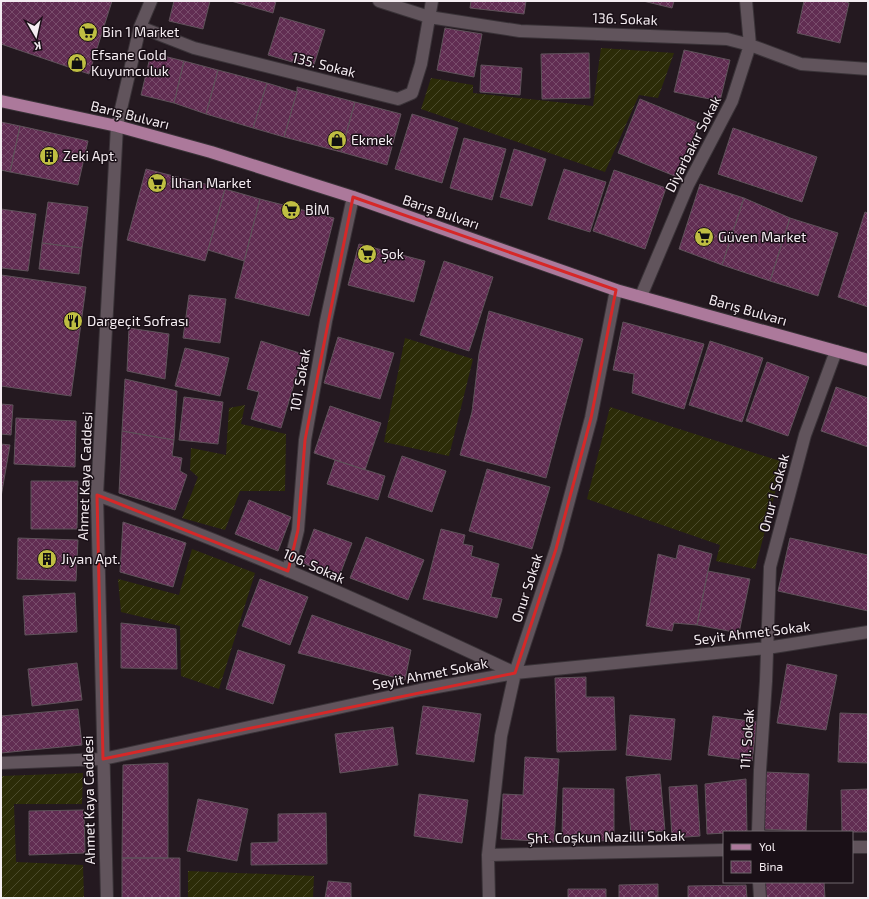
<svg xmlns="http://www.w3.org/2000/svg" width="869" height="899" font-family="'Exo 2',sans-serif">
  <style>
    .garden { fill: url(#garden-furrows) }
    .building { fill: url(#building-cross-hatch); stroke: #5f525a }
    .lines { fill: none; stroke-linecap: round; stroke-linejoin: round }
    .minor-casing { stroke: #3a3338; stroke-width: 14 }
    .major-casing { stroke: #3a3338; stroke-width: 14 }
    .minor { stroke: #61545c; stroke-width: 12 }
    .major { stroke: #ac799b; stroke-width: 12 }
    .marked { fill: none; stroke: #d62828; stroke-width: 3; stroke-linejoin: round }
    .labels { text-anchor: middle; stroke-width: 3; stroke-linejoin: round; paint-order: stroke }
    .street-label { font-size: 14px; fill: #f4ecf1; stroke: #1a1017 }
    .poi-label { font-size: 14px; fill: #f4ecf1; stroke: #1a1017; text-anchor: start }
  </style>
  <defs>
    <pattern id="garden-furrows" width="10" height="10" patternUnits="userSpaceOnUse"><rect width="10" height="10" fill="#2c2c08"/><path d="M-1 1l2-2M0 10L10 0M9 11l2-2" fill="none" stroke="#4b4b2c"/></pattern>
    <pattern id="building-cross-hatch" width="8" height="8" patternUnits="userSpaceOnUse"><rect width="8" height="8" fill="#612d52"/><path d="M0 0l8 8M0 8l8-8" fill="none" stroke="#784c6b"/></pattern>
  </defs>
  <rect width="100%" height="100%" fill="#241920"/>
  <path class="garden" d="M601,48L674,53L658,98L639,95L605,172L421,109L431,78L473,85V93L593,106Z
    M405,338L473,359L449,456L384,442Z
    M245,405L241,424L286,434L285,491H240L225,530L182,518L198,477L190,470L191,448L226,455L229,408Z
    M610,407L783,462L755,569L716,561L720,545L587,499Z
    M192,549L255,573L219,689L181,676L180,626L121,612L118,579L179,595Z
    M83,773L82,804H14L16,862L83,865L84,898H1V776Z
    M188,871L314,876L313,898H188Z"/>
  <path class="building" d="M1,1H112L89,74L1,44Z
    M174,1H210L203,29L169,21Z
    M231,1H276L273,13Z
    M471,1H526L524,14L470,8Z
    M643,1H674L672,8Z
    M804,1H843L849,3L840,43L797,33Z
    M280,17L325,30L313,68L268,55Z
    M445,28L482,34L474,77L437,70Z
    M684,50L730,60L720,101L674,92Z
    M151,53L184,61L174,103L141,95Z
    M589,53L590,98L542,99L541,54Z
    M184,61L218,70L206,114L174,103Z
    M481,65L522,68L520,95L480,92Z
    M218,70L267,83L253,128L206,114Z
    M267,83L297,92L284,137L253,128Z
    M297,87L355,102L341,152L284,137L297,92Z
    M640,99L699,123L677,177L618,153Z
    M355,102L401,114L387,165L341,152Z
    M412,114L458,128L442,183L395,169Z
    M1,122L20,126L10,172L1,170Z
    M20,126L88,141L78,185L10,172Z
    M733,128L817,157L802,202L718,174Z
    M464,138L506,149L492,200L450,188Z
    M514,149L546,159L532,206L500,197Z
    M146,169L225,189L205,261L127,240Z
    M564,169L606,182L590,232L548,219Z
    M614,170L666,188L645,249L593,231Z
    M700,184L744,198L722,265L679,249Z
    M225,189L260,199L244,261L208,250Z
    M744,198L790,218L770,281L722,265Z
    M260,199L334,218L309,316L235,298Z
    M48,202L88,207L82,248L42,243Z
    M1,209L36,214L28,271L1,268Z
    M865,212L868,213V307L838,297Z
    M790,218L838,233L818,296L770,281Z
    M42,243L82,248L79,274L39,269Z
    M359,244L425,261L414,302L348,285Z
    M444,261L493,277L469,351L420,335Z
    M1,275L86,287L71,396L1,386Z
    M189,295L226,299L220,343L183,338Z
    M489,311L583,339L546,478L460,455L472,412L479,354Z
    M623,322L704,344L684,409L632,393L634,374L613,370Z
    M129,328L169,334L165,379L127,371Z
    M338,337L394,353L380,399L324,383Z
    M261,341L303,354L281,428L251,419L259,392L247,389Z
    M710,341L763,358L742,422L689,405Z
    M185,348L229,358L220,396L175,386Z
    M767,362L809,377L788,436L746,421Z
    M125,379L177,391L174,440L122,431Z
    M836,387L868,398V447L821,431Z
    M184,397L223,402L218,444L179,440Z
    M1,404L13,405L11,435L1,434Z
    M330,406L381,423L365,470L314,453Z
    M16,418L76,421L75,467L14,464Z
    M122,431L174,440L172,456L182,458L180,471L187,475L175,510L119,493Z
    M1,444L10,445L1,497Z
    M402,456L446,471L432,512L388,497Z
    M335,460L385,476L378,500L327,484Z
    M487,469L550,487L532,549L469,531Z
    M31,481H78L77,529H31Z
    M249,500L291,517L278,551L235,534Z
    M123,522L186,543L173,587L120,572Z
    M314,529L352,543L339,577L302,563Z
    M441,529L465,535L463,544L473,546L471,556L499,564L491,597L502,599L497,618L423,599Z
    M366,537L424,560L408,600L350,578Z
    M18,538L78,540L76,581L17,579Z
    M790,538L868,555V611L778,591Z
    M679,545L712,554L708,571L697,625L674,623L672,631L646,626L658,554L676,559Z
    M708,571L750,579L739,633L697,625Z
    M260,579L308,597L290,645L242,626Z
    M75,593L77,632L25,635L23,596Z
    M312,615L411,650L405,680L298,653Z
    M121,623L176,629L177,669L121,668Z
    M238,650L285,665L273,704L226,689Z
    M77,663L82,700L32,706L28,669Z
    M787,664L837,675L826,730L777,723Z
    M586,677V697H614L616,750L557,752L555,678Z
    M423,706L481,714L474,762L416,754Z
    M78,709L82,745L1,753V716Z
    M840,713L868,714V763L838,762Z
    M630,715L675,719L671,760L626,755Z
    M713,716L757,722L752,761L708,755Z
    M393,727L398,765L340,773L335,734Z
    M525,757L559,759L554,842L501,839L503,794L523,795Z
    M168,763V858H122L123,765Z
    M765,772L809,774L806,831L762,829Z
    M660,774L665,831L631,834L626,777Z
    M746,779L747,832L707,834L705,784Z
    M697,785L700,836L672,838L669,787Z
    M563,788L614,789V841L562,840Z
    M868,789V832H842L841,790Z
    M419,794L468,800L462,843L414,836Z
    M198,799L248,809L237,861L187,851Z
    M84,810L85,853L29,855V811Z
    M326,813L327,864L251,865V843L278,842V814Z
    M122,858H180V898H122Z
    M328,881L351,883V897L353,898H325Z
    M765,882H824L825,898H766Z
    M658,884V898H619V885Z
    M746,885L747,898H688V886Z
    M568,889H606V898H568Z"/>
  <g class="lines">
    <defs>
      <path id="minor" d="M379,1L429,17L520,31L727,39L750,45L801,64L868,69
        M140,27L194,48L398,99L412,93L421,64L432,1
        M641,296L688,185L732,101L750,45L746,1
        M97,495C142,512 188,529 233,548C328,586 422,629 515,673
        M288,571L298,530L305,440L326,321L353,197
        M1,763L103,759L420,690L515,673L767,648L868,632
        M758,832L760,770L766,681L770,567L805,435L836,351
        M852,847H868
        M488,855L724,850
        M759,882L760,898
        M107,898L97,495L117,126L140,27L151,1
        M489,898L488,855L501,736L515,673L556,549L591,418L616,290"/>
      <path id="major" d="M1,101L117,126L211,152L353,197L616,290L868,360"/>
    </defs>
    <use href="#minor" class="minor-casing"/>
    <use href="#major" class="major-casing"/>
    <use href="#minor" class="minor"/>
    <use href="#major" class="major"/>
  </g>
  <path class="marked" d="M353,197L616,290L591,418L556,549L515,673L103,759L97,495L288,571L298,530L305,440Z"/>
  <defs>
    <symbol id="supermarket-disc" viewBox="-11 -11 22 22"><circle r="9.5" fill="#bfbe42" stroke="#1a1017"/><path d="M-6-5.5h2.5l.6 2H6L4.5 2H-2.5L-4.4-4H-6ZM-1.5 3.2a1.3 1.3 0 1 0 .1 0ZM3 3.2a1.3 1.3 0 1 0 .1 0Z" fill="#111"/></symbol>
    <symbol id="shop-disc" viewBox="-11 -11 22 22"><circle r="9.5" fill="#bfbe42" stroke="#1a1017"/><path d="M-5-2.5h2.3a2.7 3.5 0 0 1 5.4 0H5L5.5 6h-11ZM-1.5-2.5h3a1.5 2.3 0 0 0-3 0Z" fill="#111"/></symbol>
    <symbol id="building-disc" viewBox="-11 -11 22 22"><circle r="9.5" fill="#bfbe42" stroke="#1a1017"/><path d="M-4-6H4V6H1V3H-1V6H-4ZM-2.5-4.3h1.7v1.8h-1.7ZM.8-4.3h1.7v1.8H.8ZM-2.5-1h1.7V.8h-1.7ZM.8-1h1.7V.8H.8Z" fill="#111"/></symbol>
    <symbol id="restaurant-disc" viewBox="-11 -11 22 22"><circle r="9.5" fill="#bfbe42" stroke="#1a1017"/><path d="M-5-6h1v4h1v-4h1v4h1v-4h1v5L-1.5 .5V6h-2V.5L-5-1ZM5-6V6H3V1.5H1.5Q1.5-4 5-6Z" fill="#111"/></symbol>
  </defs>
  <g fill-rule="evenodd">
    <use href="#supermarket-disc" x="77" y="21" width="22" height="22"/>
    <use href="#shop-disc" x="66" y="52" width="22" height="22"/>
    <use href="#shop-disc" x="326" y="129" width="22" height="22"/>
    <use href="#building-disc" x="38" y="145" width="22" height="22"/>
    <use href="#supermarket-disc" x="146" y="172" width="22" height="22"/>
    <use href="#supermarket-disc" x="280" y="199" width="22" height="22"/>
    <use href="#supermarket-disc" x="693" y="226" width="22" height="22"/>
    <use href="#supermarket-disc" x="356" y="243" width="22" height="22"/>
    <use href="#restaurant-disc" x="62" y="310" width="22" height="22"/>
    <use href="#building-disc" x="36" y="548" width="22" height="22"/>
  </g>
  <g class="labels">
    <g class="street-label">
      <text transform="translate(625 19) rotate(2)" y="5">136. Sokak</text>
      <text transform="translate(324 65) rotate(14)" y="5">135. Sokak</text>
      <text transform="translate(130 115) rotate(14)" y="5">Barış Bulvarı</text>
      <text transform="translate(693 144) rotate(-63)" y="5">Diyarbakır Sokak</text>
      <text transform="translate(441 212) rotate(19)" y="5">Barış Bulvarı</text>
      <text transform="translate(748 310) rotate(16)" y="5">Barış Bulvarı</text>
      <text transform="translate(300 380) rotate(-80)" y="5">101. Sokak</text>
      <text transform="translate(85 476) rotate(-88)" y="5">Ahmet Kaya Caddesi</text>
      <text transform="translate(774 493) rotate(-75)" y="5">Onur 1 Sokak</text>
      <text transform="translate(314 566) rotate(24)" y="5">106. Sokak</text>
      <text transform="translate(527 588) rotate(-72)" y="5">Onur Sokak</text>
      <text transform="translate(752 633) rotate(-7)" y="5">Seyit Ahmet Sokak</text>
      <text transform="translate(430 674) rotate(-11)" y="5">Seyit Ahmet Sokak</text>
      <text transform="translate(747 739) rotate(-86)" y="5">111. Sokak</text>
      <text transform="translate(89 800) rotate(-91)" y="5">Ahmet Kaya Caddesi</text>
      <text transform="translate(606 837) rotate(-1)" y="5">Şht. Coşkun Nazilli Sokak</text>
    </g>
    <g class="poi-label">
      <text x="102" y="37">Bin 1 Market</text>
      <text x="91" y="60">Efsane Gold<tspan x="91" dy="16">Kuyumculuk</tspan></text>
      <text x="351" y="145">Ekmek</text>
      <text x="63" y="161">Zeki Apt.</text>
      <text x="171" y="188">İlhan Market</text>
      <text x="305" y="215">BİM</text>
      <text x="718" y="242">Güven Market</text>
      <text x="381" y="259">Şok</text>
      <text x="87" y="326">Dargeçit Sofrası</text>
      <text x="61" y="564">Jiyan Apt.</text>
    </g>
  </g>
  <rect width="869" height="899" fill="none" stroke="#f4ecf1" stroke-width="4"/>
  <rect x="723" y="831" width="130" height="52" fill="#1a1017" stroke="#71686e"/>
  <rect x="731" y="844" width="20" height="6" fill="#ac799b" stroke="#71686e"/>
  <text x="759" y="851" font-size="12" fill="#f4ecf1">Yol</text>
  <rect x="731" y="861" width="20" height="12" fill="url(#building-cross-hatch)" stroke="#71686e"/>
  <text x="759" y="871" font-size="12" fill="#f4ecf1">Bina</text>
  <g transform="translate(36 36) rotate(171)" stroke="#1a1017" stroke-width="3" paint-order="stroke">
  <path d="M0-3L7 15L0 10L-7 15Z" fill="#f4ecf1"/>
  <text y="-6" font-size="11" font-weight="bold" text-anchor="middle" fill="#f4ecf1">K</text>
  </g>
</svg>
